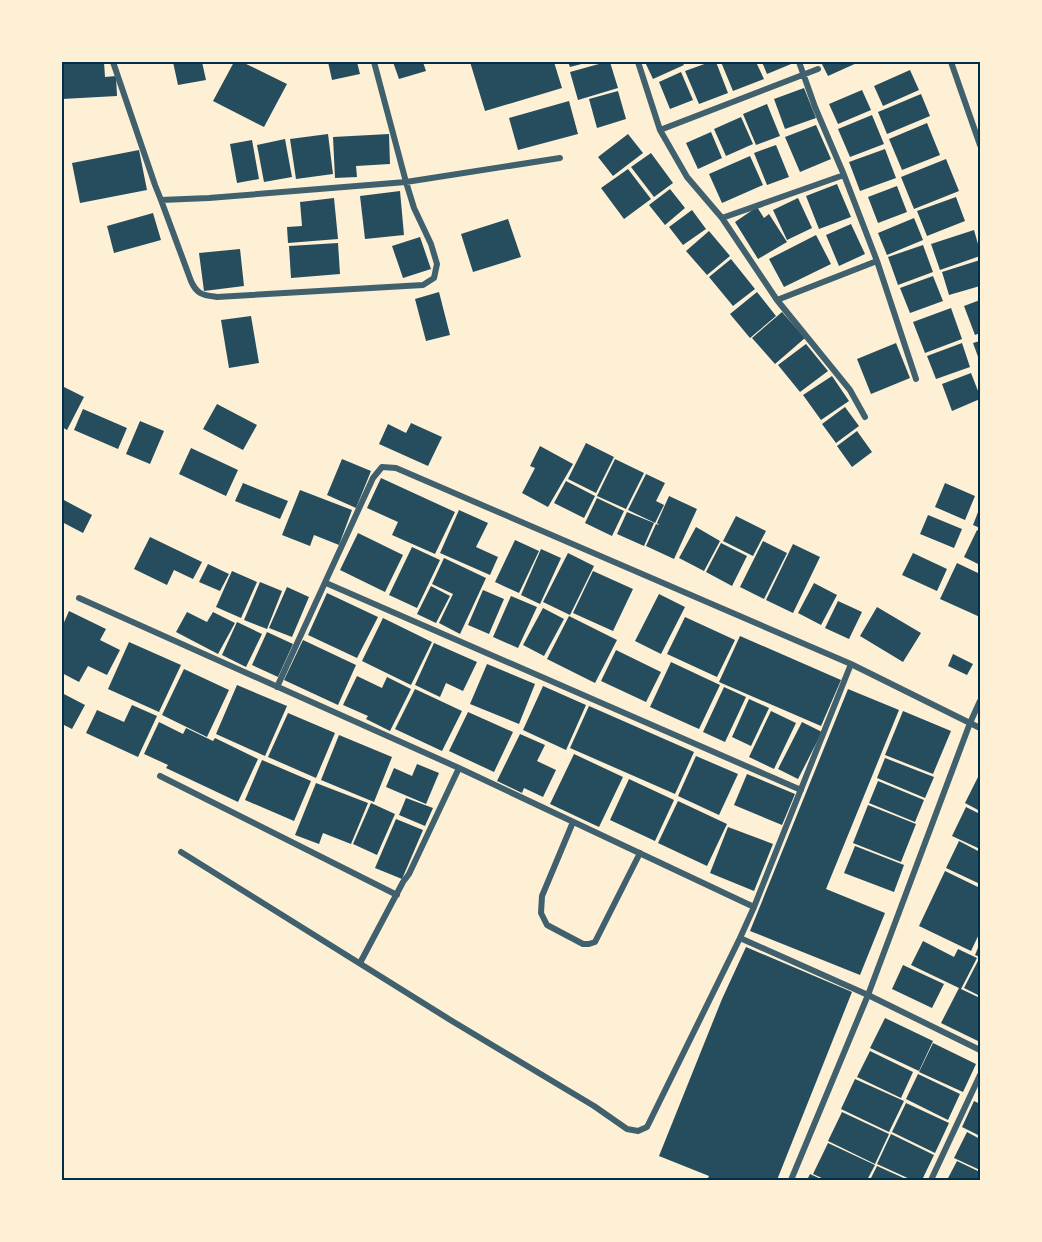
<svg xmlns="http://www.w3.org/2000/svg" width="1042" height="1242" font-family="'Source Serif 4',serif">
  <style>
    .building { fill: #264d5e }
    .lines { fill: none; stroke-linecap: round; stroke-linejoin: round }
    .minor { stroke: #3f606c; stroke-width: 6 }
    .neatline { fill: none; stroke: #003049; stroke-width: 2 }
  </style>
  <rect width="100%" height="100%" fill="#fdf0d5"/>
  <path class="building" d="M77,62H104L105,77L116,76L117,96L62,99V63Z
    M173,62H202L206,80L178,85Z
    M234,62H242L287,84L264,127L213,101Z
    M328,62H357L360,74L332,80Z
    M393,62H423L426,71L399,79Z
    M470,62H554L562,88L485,111Z
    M568,62H589L570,67Z
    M606,62H610L618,88L578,100L570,72Z
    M645,62H682L684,65L653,79Z
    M710,62H716L728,93L699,104L685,71Z
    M721,62H756L764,79L733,91Z
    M762,62H796L767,74Z
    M821,62H859L828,76Z
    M910,70L919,90L883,106L874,86Z
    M681,72L693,100L670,109L659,82Z
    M804,88L816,118L785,129L774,99Z
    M862,90L871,110L838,124L829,104Z
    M618,91L626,119L597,128L589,99Z
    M921,94L930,116L887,134L878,112Z
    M569,101L578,134L518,150L509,118Z
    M767,104L780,136L756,145L743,114Z
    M872,115L884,144L850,157L838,129Z
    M741,117L753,144L726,156L714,129Z
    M927,123L940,155L902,170L889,139Z
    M816,125L831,159L800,172L785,137Z
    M711,132L722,158L698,169L686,143Z
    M328,134L333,174L296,179L290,139Z
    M389,134L390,164L356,166L357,177L335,178L333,137Z
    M628,134L643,153L613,176L598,157Z
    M285,139L292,177L264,182L257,145Z
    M252,140L259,179L237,183L230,144Z
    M776,145L789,177L767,185L754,153Z
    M885,149L896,178L860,191L849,162Z
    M139,150L147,190L80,203L72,163Z
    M651,153L673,183L654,197L631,167Z
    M750,156L763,185L722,203L709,174Z
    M946,159L959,191L914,209L901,177Z
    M628,169L651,199L624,219L601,188Z
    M837,184L851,217L819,229L806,196Z
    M897,186L907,212L878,223L868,197Z
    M670,189L685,208L665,225L649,205Z
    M400,191L404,235L365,239L360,196Z
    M956,197L965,221L927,236L917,211Z
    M334,198L338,239L288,243L287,227L302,226L300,202Z
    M798,198L812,228L787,240L773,210Z
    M757,207L764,218L769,214L787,242L758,259L735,222Z
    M692,210L706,229L683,245L669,227Z
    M153,213L161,240L114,253L107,226Z
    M914,218L923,240L887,255L878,233Z
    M508,219L521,257L473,272L461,234Z
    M851,224L865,254L839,266L826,235Z
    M974,230L980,251V256L940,270L931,244Z
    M709,231L730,256L707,275L686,251Z
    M816,235L831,264L784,287L769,259Z
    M420,237L431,269L403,278L392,246Z
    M338,243L340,274L291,278L289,246Z
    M923,245L933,272L898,285L888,257Z
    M240,249L244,286L204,291L199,253Z
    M731,259L755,289L733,306L709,277Z
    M980,260V286L949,295L942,272Z
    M933,276L943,301L910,313L900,288Z
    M439,292L450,335L426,341L415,299Z
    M757,292L776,316L750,338L730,314Z
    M980,300V333L975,335L964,306Z
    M951,308L962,339L925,353L913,322Z
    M782,312L805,338L775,364L752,338Z
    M251,316L259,363L229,368L221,320Z
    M980,341V362L973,343Z
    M896,343L910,378L871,394L857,359Z
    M962,343L970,367L936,379L927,356Z
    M806,344L828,371L800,392L778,365Z
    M971,373L980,396V399L952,411L942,384Z
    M832,376L849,401L821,420L803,395Z
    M62,386L84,397L67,430L62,427Z
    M217,404L257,425L243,450L203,429Z
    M845,407L859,426L836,443L822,424Z
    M83,409L127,428L118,449L74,430Z
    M140,421L164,431L150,464L126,454Z
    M411,423L442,437L428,466L379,444L388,424L406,433Z
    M857,431L872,452L852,467L837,446Z
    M586,443L614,457L596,493L568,479Z
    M540,446L573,464L548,507L522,493L535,468L530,466Z
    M191,448L238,470L226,496L179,474Z
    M342,459L371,471L356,508L327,495Z
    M615,459L644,473L626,509L597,496Z
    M646,474L665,483L656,501L664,505L655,523L628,510Z
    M381,478L455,512L435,554L392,535L398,522L367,508Z
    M566,481L595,496L584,518L554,503Z
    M243,483L288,501L280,519L235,501Z
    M945,483L975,496L965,520L935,507Z
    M300,490L352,510L339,545L314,535L310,546L282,535Z
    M669,496L697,509L674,559L646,546L656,524L659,525L657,523Z
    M597,498L624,511L612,536L585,523Z
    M62,499L92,515L83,533L62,522Z
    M980,507V528L973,525Z
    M459,510L488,523L476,547L498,557L490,575L440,553Z
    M627,512L654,523L644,546L617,534Z
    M928,515L962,529L954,548L920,534Z
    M736,516L766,531L753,556L723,541Z
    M696,527L720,541L704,571L679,558Z
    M977,530L980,532V565L964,557Z
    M358,533L403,555L385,592L340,570Z
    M150,537L202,562L193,579L174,570L167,585L134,569Z
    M515,540L539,551L519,593L495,582Z
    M763,541L787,553L764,599L740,587Z
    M721,543L747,556L732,586L706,572Z
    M793,544L820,557L793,613L766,600Z
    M412,547L440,560L417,608L389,595Z
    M541,549L561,558L540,604L521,595Z
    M568,553L594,566L570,615L543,602Z
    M913,553L947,569L937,591L902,575Z
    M444,558L486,578L460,634L439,623L453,594L432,584Z
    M957,563L980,574V617L940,599Z
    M208,564L229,574L220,591L199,582Z
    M232,571L257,582L241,618L216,607Z
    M593,571L633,589L613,631L573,613Z
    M260,582L282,591L267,629L244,620Z
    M814,583L837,595L821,625L798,613Z
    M431,586L450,596L436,623L417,614Z
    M287,587L309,597L292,637L269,628Z
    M483,590L504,599L489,634L468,625Z
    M327,593L378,617L357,658L308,635Z
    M659,594L685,607L661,654L635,641Z
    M511,596L537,607L518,648L493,637Z
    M838,601L862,612L849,639L825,628Z
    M877,607L921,633L903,662L860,636Z
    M543,608L564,619L544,656L523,645Z
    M69,611L106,629L100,640L120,650L107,675L88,666L79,682L62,673V627Z
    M187,612L207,622L213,612L235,623L218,654L176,632Z
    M569,616L617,640L595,683L547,659Z
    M685,617L735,640L717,677L667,654Z
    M383,618L432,642L411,685L362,661Z
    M237,622L262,634L246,667L222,655Z
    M267,632L293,644L278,677L252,665Z
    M740,636L841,680L821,726L719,682Z
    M303,640L356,665L338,705L284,680Z
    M129,642L181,665L159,712L108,689Z
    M434,643L477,662L463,691L446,683L440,697L415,685Z
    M616,650L661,672L646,702L601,681Z
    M953,654L973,664L967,675L948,666Z
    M671,662L720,685L699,729L650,707Z
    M487,664L535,684L519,724L470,704Z
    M184,669L229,690L207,737L162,715Z
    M357,676L382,688L387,677L411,689L390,731L366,719L368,716L343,705Z
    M237,685L287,706L265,756L216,734Z
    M543,686L586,705L566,750L523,730Z
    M724,687L746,697L725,742L703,732Z
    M415,689L462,711L442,751L395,729Z
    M848,689L899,710L826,889L885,913L860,975L750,931Z
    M62,693L85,705L72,729L62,724Z
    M749,699L769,708L751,746L732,737Z
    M132,705L157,716L138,757L86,733L97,710L124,722Z
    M589,706L694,752L675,794L570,748Z
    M771,711L796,723L774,769L749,757Z
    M903,711L951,731L933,774L885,755Z
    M468,712L513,732L494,772L449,751Z
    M288,713L335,733L316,778L268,757Z
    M159,722L183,734L186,728L213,741L215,738L258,759L238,802L166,768L168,765L144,754Z
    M802,722L822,732L798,779L778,769Z
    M520,734L545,745L537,761L556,770L543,797L524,788L522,793L497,781Z
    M339,735L392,757L374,802L321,780Z
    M574,754L623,777L599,827L550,804Z
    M696,756L738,774L719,815L678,796Z
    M885,758L934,777L925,798L877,778Z
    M262,760L311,781L294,821L245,800Z
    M417,764L439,773L426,804L386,787L394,768L412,776Z
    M747,774L795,794L782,825L734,805Z
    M979,775L980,776V811L965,803Z
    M629,779L674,800L655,841L610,820Z
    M878,781L924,800L915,822L869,803Z
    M316,783L368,803L351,844L323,833L319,844L295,835Z
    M406,798L433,808L425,826L399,815Z
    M678,801L727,824L707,866L658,843Z
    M371,803L395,814L377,855L353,844Z
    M868,805L916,824L901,862L853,843Z
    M966,807L980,814V849L952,836Z
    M396,819L423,830L402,879L375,868Z
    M728,827L773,844L754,891L710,873Z
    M959,841L980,852V884L946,868Z
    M855,846L904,865L894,892L844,873Z
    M945,871L980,888V932L971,951L919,926Z
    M923,941L954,957L958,949L977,958L961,989L980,998V1042L941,1023L959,988L911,965Z
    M980,943V957L975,955Z
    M746,947L852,992L777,1180H707L709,1176L659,1156L722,999Z
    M979,959L980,960V996L964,988Z
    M903,965L944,984L932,1008L892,989Z
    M885,1018L933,1041L919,1071L870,1048Z
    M933,1043L976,1064L963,1092L919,1072Z
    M870,1051L913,1072L901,1098L857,1077Z
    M918,1074L960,1094L948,1120L906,1099Z
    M855,1079L904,1101L889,1132L841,1109Z
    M974,1101L980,1104V1136L962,1127Z
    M906,1103L949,1123L935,1153L892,1132Z
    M842,1112L889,1134L875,1164L828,1141Z
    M967,1132L980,1139V1170L954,1158Z
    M891,1134L934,1155L922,1180H912L877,1164Z
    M828,1143L875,1165L867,1180H826L813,1174Z
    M957,1161L980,1172V1180H947Z
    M877,1166L908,1180H870Z
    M810,1174L823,1180H807Z"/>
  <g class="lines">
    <path class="minor" d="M113,62L155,185L161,200L209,198L406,182L560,158
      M638,62L660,130L687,177L722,218L777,300L850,390L865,417
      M799,62L815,107L844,175L877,261L916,379
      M951,62L980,145
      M660,130L818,69
      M161,200L191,281C197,295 204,295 217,297L423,285L434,278L437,264L431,244L414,208L406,182L374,62
      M722,218L844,175
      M777,300L877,261
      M326,583L801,790
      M79,598L459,768L754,907
      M277,687L373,478L382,467L396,468L851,664L980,728
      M160,776L397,895
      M573,822L542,896L541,913L547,925L583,944H589L595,942L640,853
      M181,852L452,1021L594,1106L627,1129L638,1131L647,1127L740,938L754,907L851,664
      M740,938L868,995L980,1050
      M360,963L403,882L409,874L459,768
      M791,1180L868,995L970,723L980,701
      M931,1180L980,1075"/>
  </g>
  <rect width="1042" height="1242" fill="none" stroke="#fdf0d5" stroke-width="126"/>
  <rect x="63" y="63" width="916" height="1116" class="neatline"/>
</svg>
